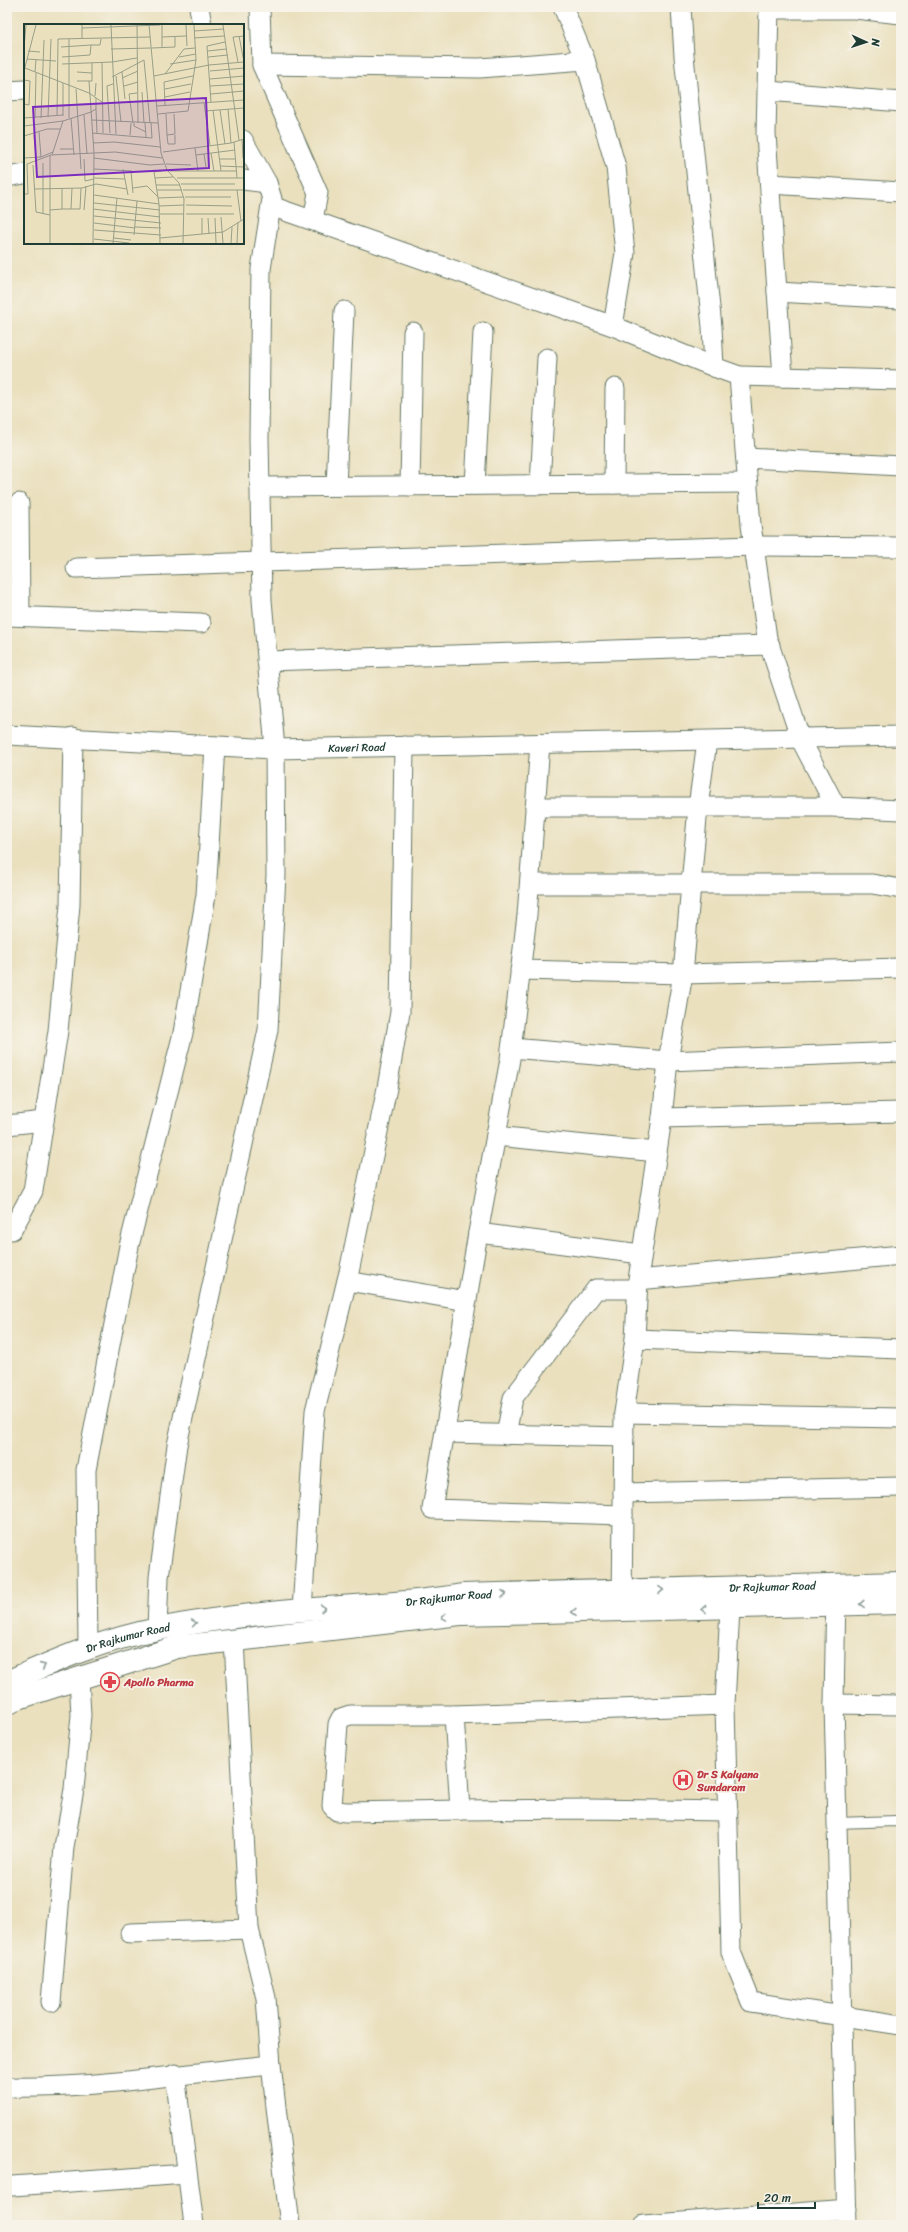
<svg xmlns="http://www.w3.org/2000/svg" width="908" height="2232" font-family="Sriracha,sans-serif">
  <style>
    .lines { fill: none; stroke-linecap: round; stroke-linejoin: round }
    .lane-casing { stroke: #667664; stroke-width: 12 }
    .street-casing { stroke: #667664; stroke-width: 21 }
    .secondary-casing { stroke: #667664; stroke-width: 24 }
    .lane { stroke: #fff; stroke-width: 10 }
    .street { stroke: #fff; stroke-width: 19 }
    .secondary { stroke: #fff; stroke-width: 22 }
    .oneway { stroke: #8f9e9a }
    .labels { text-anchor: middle; stroke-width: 3.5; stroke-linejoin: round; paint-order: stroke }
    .street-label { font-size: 11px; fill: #1f3d34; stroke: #f7f3e8 }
    .health-label { font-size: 11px; font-weight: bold; fill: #be3a42; stroke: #f7f3e8; text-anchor: start }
    .inset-road { fill: none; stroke: #999f87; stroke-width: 1 }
    .view { fill: #7b2cbf; fill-opacity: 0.15; stroke: #7b2cbf; stroke-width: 2 }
    .inset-edge { fill: none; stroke: #1f3d34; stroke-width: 2 }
  </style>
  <rect width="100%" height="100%" fill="#f7f3e8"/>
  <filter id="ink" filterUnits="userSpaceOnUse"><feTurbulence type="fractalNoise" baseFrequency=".025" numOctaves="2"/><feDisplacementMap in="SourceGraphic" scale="8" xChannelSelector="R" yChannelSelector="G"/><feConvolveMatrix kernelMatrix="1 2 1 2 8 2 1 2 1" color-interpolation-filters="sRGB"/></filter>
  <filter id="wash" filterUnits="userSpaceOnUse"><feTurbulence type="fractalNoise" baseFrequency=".012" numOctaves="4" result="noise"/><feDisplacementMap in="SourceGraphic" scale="16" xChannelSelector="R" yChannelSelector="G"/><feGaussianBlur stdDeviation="0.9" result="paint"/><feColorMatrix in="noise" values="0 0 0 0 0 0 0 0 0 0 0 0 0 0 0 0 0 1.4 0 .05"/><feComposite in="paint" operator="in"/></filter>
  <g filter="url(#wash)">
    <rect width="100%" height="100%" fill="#eae0be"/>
  </g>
  <g filter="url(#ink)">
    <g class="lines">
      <defs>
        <path id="lane" d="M837,1823L896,1821L901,1823"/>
        <g id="street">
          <path d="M199,7L202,25"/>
          <path d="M260,7L262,65L318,193L313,220"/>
          <path d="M563,7L585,60L616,167L625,253L613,326"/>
          <path d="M681,7L684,56L712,327L714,367L739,376L751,525L767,638L801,740L836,807L901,810"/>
          <path d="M769,7L766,134L783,377"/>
          <path d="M769,9H855L901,14"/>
          <path d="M262,65L480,68L585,60"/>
          <path d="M7,91L25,90"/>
          <path d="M768,91L901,102"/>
          <path d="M7,177L25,174"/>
          <path d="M243,180L267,183"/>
          <path d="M770,184L901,192"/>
          <path d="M271,206L613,326L714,367"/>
          <path d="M777,292L901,299"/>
          <path d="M739,376L901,380"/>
          <path d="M746,458L901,466"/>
          <path d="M614,484L615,388"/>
          <path d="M475,485L483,332"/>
          <path d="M540,485L547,358"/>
          <path d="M336,486L344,311"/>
          <path d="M410,486L413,332"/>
          <path d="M260,487L748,483"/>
          <path d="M19,503L20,616"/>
          <path d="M76,568L754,546L901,547"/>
          <path d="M7,616L201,623"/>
          <path d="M267,661L770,645"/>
          <path id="s1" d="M7,735L275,749L901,736"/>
          <path d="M540,744L527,915L510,1059L478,1233L432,1509L623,1515"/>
          <path d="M535,807H836"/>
          <path d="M530,884H872L901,889"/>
          <path d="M520,970L683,974L901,968"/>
          <path d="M511,1048L668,1061L901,1052"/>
          <path d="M662,1118L901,1112"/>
          <path d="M7,1125L44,1121"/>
          <path d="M496,1136L657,1152"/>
          <path d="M12,1230L33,1191L58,1031L70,905L73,737"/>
          <path d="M478,1233L641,1254"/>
          <path d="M638,1280L901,1255"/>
          <path d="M347,1281L467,1301"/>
          <path d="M635,1339L901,1349"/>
          <path d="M624,1413L901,1418"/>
          <path d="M445,1433L624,1437"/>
          <path d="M506,1435L513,1398L596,1289H637"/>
          <path d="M623,1493L901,1487"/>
          <path d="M836,1591L834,1704L847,2225"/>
          <path d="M622,1606L624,1413L635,1339L638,1280L662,1118L668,1061L683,974L698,807L707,741"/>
          <path d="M730,1608L725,1705L731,1952L751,2002L901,2025"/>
          <path d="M302,1610L315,1411L349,1272L387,1088L400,1012L404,746"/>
          <path d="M157,1629L159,1577L177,1445L268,1030L276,875L275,749L262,600L259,438L261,269L272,199L267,183L243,140"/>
          <path d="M234,1640L249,1929L266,1998L271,2065L290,2225"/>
          <path d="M88,1647L86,1470L129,1246L183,1033L206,895L215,746"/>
          <path d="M834,1704L901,1705"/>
          <path d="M725,1705L454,1715L460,1810L589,1809L728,1811"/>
          <path d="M454,1715H350L341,1718L338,1724L332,1806L337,1811L346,1812L460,1810"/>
          <path d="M130,1933L249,1929"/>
          <path d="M51,2002L64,1847L74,1789L81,1715L79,1678"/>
          <path d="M175,2074L194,2225"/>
          <path d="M7,2087C96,2089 183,2073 271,2065"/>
          <path d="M12,2186L187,2174"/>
          <path d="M644,2225L847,2209"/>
        </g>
        <g id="secondary">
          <path id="s2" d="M7,1682C56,1660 105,1639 158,1629C206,1620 254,1614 302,1610C356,1605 409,1604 462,1595L901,1583"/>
          <path d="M7,1704L18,1698L177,1647L460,1614L901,1603"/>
        </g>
      </defs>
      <use href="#lane" class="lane-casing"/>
      <use href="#street" class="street-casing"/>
      <use href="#secondary" class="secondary-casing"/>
      <use href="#lane" class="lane"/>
      <use href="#street" class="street"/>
      <use href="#secondary" class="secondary"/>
    </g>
    <defs><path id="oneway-chevron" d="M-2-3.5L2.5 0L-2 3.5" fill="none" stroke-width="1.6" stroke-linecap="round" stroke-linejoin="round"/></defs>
    <g class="oneway">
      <use href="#oneway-chevron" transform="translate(661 1590) rotate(-2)"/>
      <use href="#oneway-chevron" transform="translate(504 1594) rotate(-1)"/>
      <use href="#oneway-chevron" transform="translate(862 1604) rotate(178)"/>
      <use href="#oneway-chevron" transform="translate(323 1608) rotate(-4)"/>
      <use href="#oneway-chevron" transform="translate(704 1609) rotate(178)"/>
      <use href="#oneway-chevron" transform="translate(574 1612) rotate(179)"/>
      <use href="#oneway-chevron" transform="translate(444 1617) rotate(171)"/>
      <use href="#oneway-chevron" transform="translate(194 1623) rotate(-9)"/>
      <use href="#oneway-chevron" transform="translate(43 1666) rotate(-24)"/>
    </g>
  </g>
  <defs>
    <symbol id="pharmacy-ring" viewBox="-11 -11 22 22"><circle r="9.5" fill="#f7f3e8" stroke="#e0444e" stroke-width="1.5"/><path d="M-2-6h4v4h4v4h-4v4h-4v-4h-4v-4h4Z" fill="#e0444e"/></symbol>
    <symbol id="hospital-ring" viewBox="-11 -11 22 22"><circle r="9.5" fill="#f7f3e8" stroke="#e0444e" stroke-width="1.5"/><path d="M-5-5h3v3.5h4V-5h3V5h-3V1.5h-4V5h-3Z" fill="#e0444e"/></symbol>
  </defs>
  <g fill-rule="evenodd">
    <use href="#pharmacy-ring" x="99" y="1671" width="22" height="22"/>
    <use href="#hospital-ring" x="672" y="1769" width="22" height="22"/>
  </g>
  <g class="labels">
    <g class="street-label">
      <text dy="4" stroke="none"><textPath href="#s1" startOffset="350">Kaveri Road</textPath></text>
      <text dy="4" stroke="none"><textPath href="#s2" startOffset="777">Dr Rajkumar Road</textPath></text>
      <text dy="4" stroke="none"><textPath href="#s2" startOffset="453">Dr Rajkumar Road</textPath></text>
      <text dy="4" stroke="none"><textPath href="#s2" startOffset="129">Dr Rajkumar Road</textPath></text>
    </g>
    <g class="health-label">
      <text x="124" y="1686">Apollo Pharma</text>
      <text x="697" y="1778">Dr S Kalyana<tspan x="697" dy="13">Sundaram</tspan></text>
    </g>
  </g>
  <g transform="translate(24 24)">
    <rect width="220" height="220" fill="#eae0be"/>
    <path class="inset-road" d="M58,1V15M87,1L92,110M113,1L114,99M125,1L137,129L143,146L155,159L160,175L159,219M138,1V23M162,1L163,22M199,1L215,116M58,4L136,1M170,7L200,5M215,12L220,38M138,13L162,12M170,14L200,12M45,15V94M37,23L67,21M0,24L2,1M128,24L151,23V13M87,25L127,24M4,27L16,28M184,27L202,25M38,33L66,31L67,21H76L77,15M155,33L172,30M184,33L204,31M3,35L32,37M78,38L79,109M214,38L209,13L220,12M38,40L88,38L113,34M146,40L172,36M1,44L65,69L78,78M0,47L12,1M186,47L220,44M11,48L12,36M53,48L68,49M98,48L101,75M141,50L160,25L171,24M92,52L97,98M130,52L185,41L220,38M88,53L120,36L126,99M98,54L114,47M186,55L220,52M0,56L6,57L5,81L0,80M53,57H68V39M65,57L70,129L69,219M100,62L114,58M186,62L220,60M52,65L57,145M141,65L167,60M118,68L120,99M187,70L220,67M71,72L72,59M141,73L166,68M187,78L183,22L201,18M180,79L186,121M133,82L220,76M141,82L140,58L169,52M72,85L73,109M204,85L207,119M196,86L201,120M181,87L220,84M134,90L164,87L172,36L170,1M142,90L143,111L151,110L150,90M60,91L63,130M33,92L34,15L126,13M39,92V59M24,93L27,15M0,94L39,91M11,94L12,49M17,94L20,16M47,94L50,131M68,96L134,99M109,99L105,70L113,69M110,99V102L122,108M121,99L122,113M0,102L39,97L67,88L72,85V74M15,108L17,133M68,109L128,114L127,99M86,109L83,62L89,60M10,111L12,133M106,111L107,99M143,111L144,120H151V111M0,112L23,105H36M218,115L219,134M210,118L213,154M69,119L90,118L136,123M171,124L174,147M36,125H49M139,128L207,119L220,115M187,129L190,147M180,130L182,143M28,131L39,97M172,131L211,126M26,132V219M0,134L17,133L29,128M70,134L126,141L140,140M60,135L61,157L70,155M195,135H211M142,140L167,141M9,141L12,188L26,191M196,142L220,143M70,145L108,147M99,145L104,171M107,147L109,169M146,147H197L189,86M197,147H213M70,154L101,155M131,154L149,153M153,154H220M157,160H211M132,161H156M109,164L123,162L134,173M11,165L58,164L72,160L103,165M133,166H158M159,166H220M213,166L217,197M0,170H4L3,140L27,131L91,128L138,134M70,171L135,180M161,173H207M134,174L159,173M70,179L136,186M162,181L208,182M135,182L160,181M38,185H47L48,164M47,185H56L57,164M69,185L136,193M26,186L38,185V164M60,186L62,162M19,190V139M136,190H160M162,190H210M70,192L137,199M197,193L199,219M178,194V210M184,194L185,210M191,194L192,219M70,199L111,204M111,203L137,204M70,206L137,211M110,211L113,177M90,214L107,216M136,214L199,208L220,195M70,215L105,219M89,219L93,174M136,219L135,180L130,148L143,146M207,219L208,203M213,219L214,198"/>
    <path class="view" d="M182,74L185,144L13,153L9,83Z"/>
    <rect width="220" height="220" class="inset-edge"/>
  </g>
  <rect width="908" height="2232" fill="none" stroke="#f7f3e8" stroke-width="24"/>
  <g transform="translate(866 42) rotate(93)" stroke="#f7f3e8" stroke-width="3" paint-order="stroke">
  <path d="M0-3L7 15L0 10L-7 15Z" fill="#1f3d34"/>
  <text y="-6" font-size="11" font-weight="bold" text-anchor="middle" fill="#1f3d34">N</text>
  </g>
  <path d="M758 2202v6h57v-6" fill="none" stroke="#1f3d34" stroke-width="2"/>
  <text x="764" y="2202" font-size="12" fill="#1f3d34" stroke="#f7f3e8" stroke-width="3" paint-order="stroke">20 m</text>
</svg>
